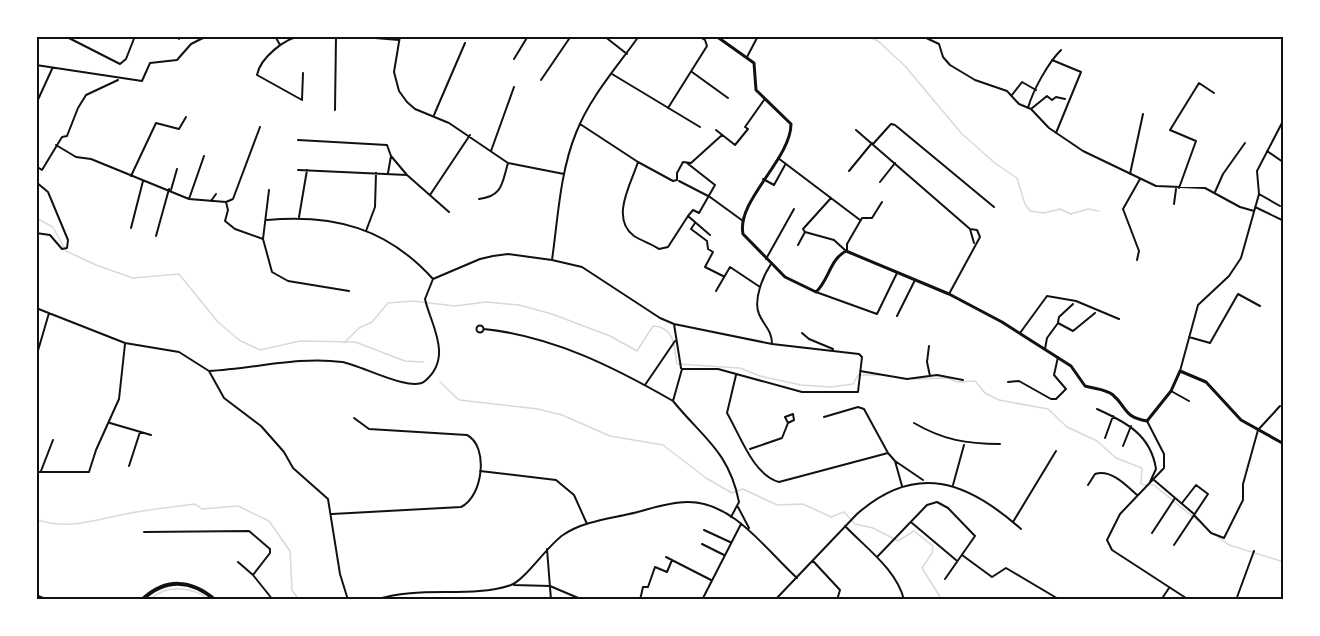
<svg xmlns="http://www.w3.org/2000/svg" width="1320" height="636" font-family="'PT Sans Narrow',sans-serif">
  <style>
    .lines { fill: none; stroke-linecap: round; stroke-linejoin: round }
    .stream { stroke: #d9d9d9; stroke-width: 1.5 }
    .minor { stroke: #111; stroke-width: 2 }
    .tertiary { stroke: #111; stroke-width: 3 }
    .secondary { stroke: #111; stroke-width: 4 }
    .neatline { fill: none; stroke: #111; stroke-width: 2 }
  </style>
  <rect width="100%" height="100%" fill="#fff"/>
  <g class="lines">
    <path class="stream" d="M867,36L878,41L905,66L962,134L996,164L1017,178L1025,204L1030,211L1044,213L1060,209L1071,214L1088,209L1099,211
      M36,218L53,227L66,251L96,265L133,278L179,274L217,321L239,340L260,350L300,341L355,342L405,361L424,362
      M344,343L359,328L372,322L388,303L413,301L455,306L486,302L519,305L552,314L610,336L637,351L653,326C675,327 674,346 677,364L740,368L760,376L801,385L831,387L853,384L858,375H879
      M914,379L947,378L957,382L975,381L985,393L999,400L1048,409L1067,427L1097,441L1116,458L1142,468L1141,483L1143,485H1154L1198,521
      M440,382L459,400L538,409L562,415L610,436L663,445L706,478L732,493L743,489L777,505L803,504L831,517L844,512L855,524L873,528L898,541L914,531L933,546L932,553L922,568L942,600
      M36,519C67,532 100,518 131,513C152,509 174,507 195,504L202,509L238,506L269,521L290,551L292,590L299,600
      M1218,537L1229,545L1284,562
      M150,600C166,583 193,587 210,600"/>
    <path class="minor" d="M65,36L120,64L126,59L135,36
      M275,36L280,45
      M301,36C285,38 260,58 257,75L302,100L303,73
      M351,36L399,40
      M400,36L394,72L399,91L407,102L415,109L449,123L508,163L564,174
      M604,36L627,54
      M922,36L939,44L943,57L950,65L975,80L1007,91L1019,104L1031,109L1049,128L1083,151L1156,186L1205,188L1240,207L1254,211
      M179,39L181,36
      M747,57L758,36
      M514,59L528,36
      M1052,60L1081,72L1056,133
      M36,65L142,81L150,63L177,60L191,44L207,36
      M692,72L728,98
      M612,74L700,127
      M541,80L571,36
      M1012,95L1022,82L1036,90
      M36,104L52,69
      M668,108L707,46L705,40L698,36
      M1028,108C1033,90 1048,63 1061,50
      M1031,109L1047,96L1052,100L1056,97L1065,99
      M335,110L336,36
      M434,115L465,43
      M580,124L638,162L673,181L677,180V173L683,162L691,163L722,135
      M716,130L735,145L748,129L745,127L764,100
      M856,130L970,229L974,243
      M298,140L387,145L391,156L407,175
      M873,144L891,124L895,125L994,207
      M56,145L76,157L91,159L189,199L226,202L233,199L260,127
      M491,151L514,87
      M1267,151L1283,162L1284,161
      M778,158L860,220
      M638,162C631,184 610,218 634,236C642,241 652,244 659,249L668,247L688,216L710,235
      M687,163L715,185L699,213L693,210L688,216
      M36,166L42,170L62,137L67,136L78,108L86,95L118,80
      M298,170L407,175L449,212
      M849,171L872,143
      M388,173L391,156
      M1130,174L1143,114
      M131,176L156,123L179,129L186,117
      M763,179L774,185L785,165
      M679,181L710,197L743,221
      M36,182L48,192L68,240L67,248L62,249L50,235L36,233
      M880,182L895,163
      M1179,188L1196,141L1170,130L1199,83L1214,93
      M171,190L177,169
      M269,190L263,239L272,272L288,281L349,291
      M1215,192L1223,174L1245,143
      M1259,194L1280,206
      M430,195L470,135
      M831,198L803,229L805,232L834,240L846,251
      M189,199L204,156
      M479,199C503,196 502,183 508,163
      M211,201L216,194
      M226,202L228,210L225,221L235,229L263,239
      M1174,204L1176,189
      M1255,207L1284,221
      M299,217L307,170
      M267,220C334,214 387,228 433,279
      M695,223L691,229L707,241L708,249L713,252L705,267L723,276
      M131,228L143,181
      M366,231L375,207L376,173
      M156,236L169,189
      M798,245L805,232
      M847,251V244L862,218H872L882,202
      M766,259L794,209
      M552,260C558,218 560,172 576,133C590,97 617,67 639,36
      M1137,260L1139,251L1123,209L1140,179
      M771,264C763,276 753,300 759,314C764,326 772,330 772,344
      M716,291L730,267L760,287
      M816,292L877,314L897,273
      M949,294L980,237L977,230L970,229
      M36,308L125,343L179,352L209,371L224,398L261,426L284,452L293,468L328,499L340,574L348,600
      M897,316L915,280
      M1058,322L1059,317L1073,304
      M674,324L681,368
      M476.5 329a3.5 3.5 0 1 1 7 0a3.5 3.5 0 1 1-7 0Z
      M484,329C552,336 614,367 673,401
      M802,333L809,339L833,349
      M1020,333L1047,296L1076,301L1119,319
      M1189,337L1210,343L1238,294L1260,306
      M929,346L927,362L930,376
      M1045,349L1047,338L1058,323L1073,331L1095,313
      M682,369L673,401C702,437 729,451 739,502L731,517
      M209,371C252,369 299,356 342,362C361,365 411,393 425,381C454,357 430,323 425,299L433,279L480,259L493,256L508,254L552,260L582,267L660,318L674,324L772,344L859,354L862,357L858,392H802L718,369H682
      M860,371L907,379L937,375L963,380
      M1180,371L1198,305L1229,276L1241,258L1259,194L1257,171L1284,119
      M736,375L727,413C740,435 753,475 779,482L888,453L895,461L902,486
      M36,382L37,354L49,313
      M1008,382L1019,381L1051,399H1056L1066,389L1054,375L1058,357
      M645,385L675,341
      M1171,391L1189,401
      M1097,409C1126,422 1151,435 1156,469L1150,482
      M824,417L858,407L864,409L888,453
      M1147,421L1164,454V468L1120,514L1107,540L1112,550L1189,600
      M110,423L151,435
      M914,423C943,440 967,444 1000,444
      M1105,438L1113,416
      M1123,446L1131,426
      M750,449L782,438L788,423L785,417L793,414L794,420L788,423
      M895,461L923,480
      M129,466L140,432
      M41,471L53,440
      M480,471L556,480L574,495L587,524
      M36,472H89L96,450L119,399L125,344
      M1154,480L1194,514
      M953,485L964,445
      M1088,485L1095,474C1111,469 1126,485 1137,495
      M738,507L749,528
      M332,514L461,507C483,497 489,446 467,435L369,429L354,418
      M1194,515L1211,533L1224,538L1243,500V484L1258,430L1280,406
      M1013,522L1056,451
      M912,523L956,560
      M845,526C866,548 897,570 904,600
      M704,530L730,542
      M144,532L249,531L270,549V553L253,575L273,600
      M1152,533L1175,498
      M702,544L724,555
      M1174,545L1208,494L1196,485L1182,503
      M547,549L551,600
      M962,555L992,577L1006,568L1060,600
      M666,557L711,580
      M877,557L927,505L937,502L948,508L975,536L945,579
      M813,561L840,590L837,600
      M238,562L253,575
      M514,585L550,586L583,600
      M348,598L372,600
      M375,600C420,585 470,599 511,585C524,581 548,545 563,535C582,522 607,519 629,514C647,510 668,502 687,502C733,501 766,550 797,578
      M640,600L643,587H648L655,567L667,572L672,560
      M702,600L741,524
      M775,600L857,514C916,462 967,481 1021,529
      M1161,600L1169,588
      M1236,600L1254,551"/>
    <path class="tertiary" d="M716,36L754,63L756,90L791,124C791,159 736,201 743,234L785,277L816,292C829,280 830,259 846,251L949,294L1002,322L1071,366L1085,386C1095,389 1106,389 1113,395C1127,407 1123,417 1147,421L1171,391L1180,371L1206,382L1241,420L1284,444"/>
    <path class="secondary" d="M36,596L46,600
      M142,600C165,578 191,579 215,600"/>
  </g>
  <rect width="1320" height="636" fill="none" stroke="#ffffff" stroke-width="75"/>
  <rect x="38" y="38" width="1244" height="560" class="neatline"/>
</svg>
